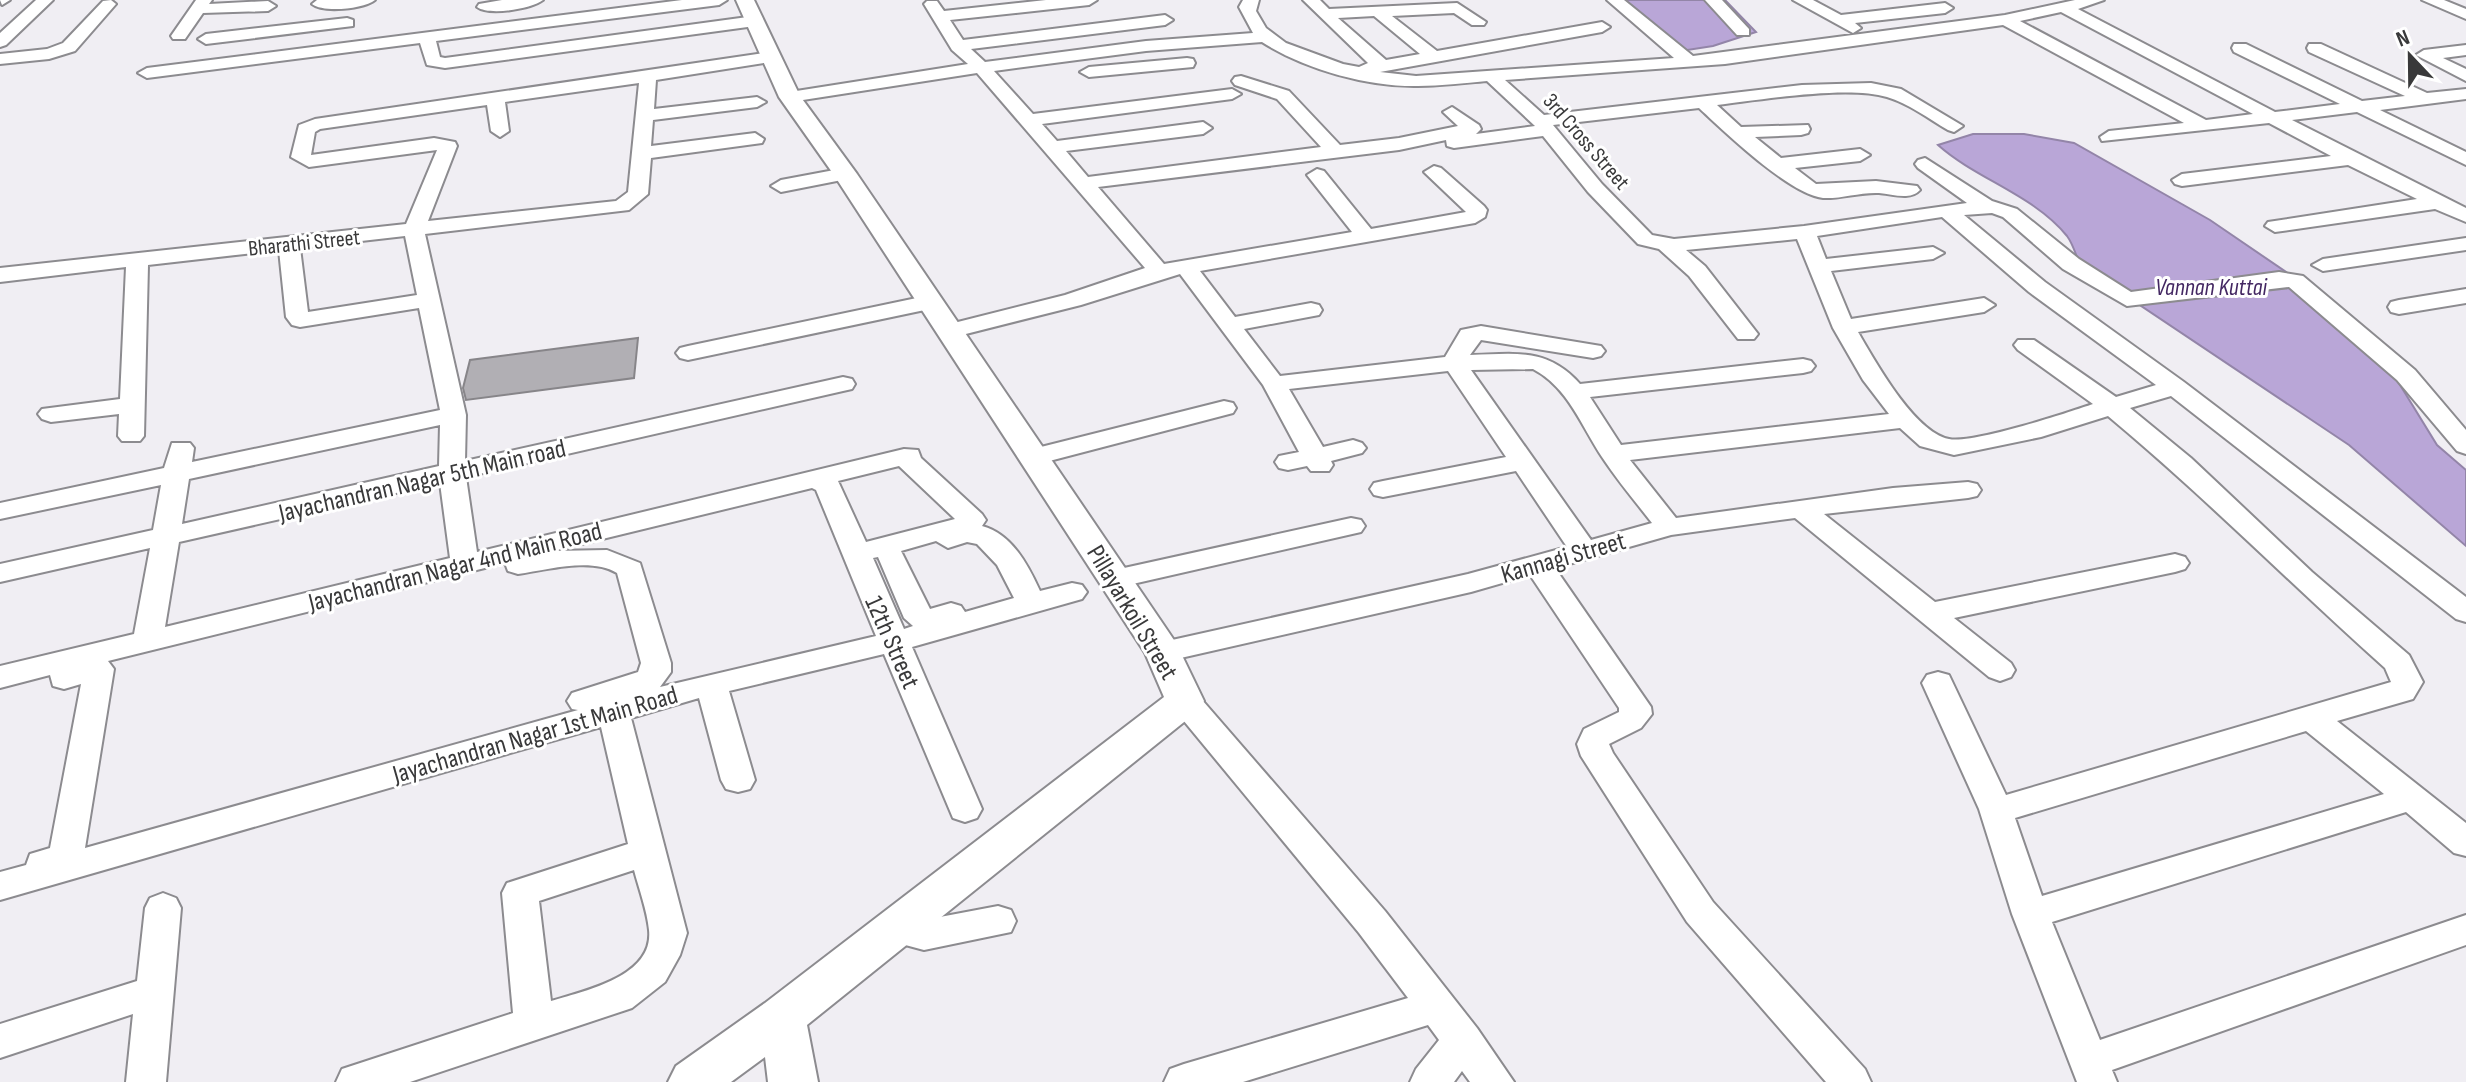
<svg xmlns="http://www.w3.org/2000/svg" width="2466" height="1082" font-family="'Sofia Sans Condensed',sans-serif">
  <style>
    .water { fill: #b9a6d7; stroke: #9385a8; stroke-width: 2 }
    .building { fill: #b1afb4; stroke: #878589; stroke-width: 2 }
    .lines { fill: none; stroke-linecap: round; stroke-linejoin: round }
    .minor-casing { stroke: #8c8b8f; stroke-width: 4 }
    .tertiary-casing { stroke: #8c8b8f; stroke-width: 4 }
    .minor { fill: #fff; fill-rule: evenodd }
    .tertiary { fill: #fff; fill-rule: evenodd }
    .labels { text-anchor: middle; stroke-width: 6; stroke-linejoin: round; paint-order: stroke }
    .far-street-label { font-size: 22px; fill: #39393a; stroke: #fff }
    .far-water-label { font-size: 24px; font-style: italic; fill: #432762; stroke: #fff }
    .street-label { font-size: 26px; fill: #39393a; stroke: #fff }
  </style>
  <rect width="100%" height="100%" fill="#f0eef3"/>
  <path class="water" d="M1618,0H1725L1756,32L1713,46L1681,51Z
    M1973,134H2024L2074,143L2210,220L2311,289L2373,341L2437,445L2466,470V546L2349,445L2080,265C2076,255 2073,244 2067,236C2034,195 1976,179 1938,145Z"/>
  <path class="building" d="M638,338L634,378L466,400L463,388L470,360Z"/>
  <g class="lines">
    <defs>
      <path id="minor" d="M0,0H10L2,5Z
        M36,0H53L6,45L0,47V33Z
        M196,0H212L209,4L268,1L276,6L268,11L203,13L185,39H173L171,36Z
        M317,0H375C364,9 323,13 312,4Z
        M502,0H543C531,9 489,16 477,7L479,4Z
        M682,0H727L719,5L436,41L440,57L445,58L755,16L763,21L755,26L445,68L427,65L420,43L147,78L138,73L147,68Z
        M1046,0H1097L1089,5L950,20L963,40L1165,15L1173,20L1165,25L971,49L985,62L1146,41L1253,33L1239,7L1243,0H1259L1256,11L1266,28L1286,43L1343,64L1359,67L1368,63L1303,0H1320L1329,9L1457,3L1486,22L1484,25H1472L1454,13L1392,16L1437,51L1602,22L1610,27L1602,32L1380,72L1416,76L1674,58L1607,0H1624L1693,56L2005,15L2075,0H2104L2078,9L2275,112L2340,104L2234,52L2232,48L2234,44H2246L2362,101L2405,96L2309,52L2307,48L2309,44H2321L2427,93L2466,89V99L2380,110L2466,152V165L2357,112L2292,120L2466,208V222L2435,209L2275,232L2265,226L2268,222L2417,199L2348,165L2182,186L2175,184L2172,180L2182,174L2331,156L2269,123L2102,141L2100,137L2109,131L2184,123L2003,25L1725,64L1505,80L1544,115L1802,85L1871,83L1901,89L1963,126L1954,132L1948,130C1929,119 1908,103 1887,97C1847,85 1760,100 1717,105L1741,127L1808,125L1810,129L1808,133L1801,135L1755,137L1781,158L1860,149L1870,155L1860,161L1795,168L1816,184L1876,181L1917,186L1920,190C1910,201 1892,194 1879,193C1860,192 1841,199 1823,198C1789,194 1725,132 1699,108L1553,125L1602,184L1652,235L1674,239L1804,226L1967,203L1918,168L1915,164L1918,160L1925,158L1992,201L2017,209L2079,259L2131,292L2279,272L2303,276L2415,370L2466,430V454L2457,451L2397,380L2289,287L2127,306L2063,269L2003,217L1992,213L1964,215L2045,282L2184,382L2466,597V622L2456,619L2171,396L2130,408L2191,458L2312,572L2409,655L2423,682L2413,699L2337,721L2466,823V856L2454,853L2406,812L2052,922L2100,1040L2466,915V945L2112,1070L2117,1082H2077L2012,914L1979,809L1922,683L1927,675L1938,672L1949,675L2006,795L2391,682L2385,668C2292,585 2204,496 2108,416L2041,437L1954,455L1920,446L1900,428L1630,460L1676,518L1893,488L1968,482L1977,484L1981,490L1977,496L1968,498L1824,514L1935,602L2175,554L2185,557L2189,563L2185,569L2175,572L1954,618L2011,663L2015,670L2011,677L2000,681L1989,677L1795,518L1671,535L1555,568L1651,707L1652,714L1641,728L1609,744L1613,753L1713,902L1865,1069L1871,1082H1826L1687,922L1581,756L1577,744L1584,729L1619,712V708L1530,575L1471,592L1163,662L1152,659L1148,652L1152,645L1163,642L1468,574L1567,547L1516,471L1383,497L1374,495L1370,489L1374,483L1383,481L1506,457L1448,371L1289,389L1323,447L1353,440L1362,443L1366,448L1362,453L1331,461L1333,465L1329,471H1311L1307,466L1288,470L1279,468L1275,462L1279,456L1299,452L1263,385L1180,274L1081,305L950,338L942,336L938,331L942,326L1065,295L1145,268L977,73L790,102L781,97L790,92L968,64L952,50L924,4L927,1H937L944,11ZM2061,12L2253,114L2206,120L2020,21ZM1374,16L1420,54L1386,60L1338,18ZM1262,42C1304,69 1368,87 1418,86C1441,86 1464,83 1487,81L1535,126L1476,134L1481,129L1479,125L1452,107L1443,112L1458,126L1399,138L1340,145L1289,91L1241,76L1235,77L1232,81L1235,85L1277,99L1321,147L1088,177L1066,151L1203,134L1212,128L1203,122L1057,141L1042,124L1232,99L1241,94L1232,89L1033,114L994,71L1146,51ZM1543,136L1588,192L1638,244L1659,249L1689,276L1738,339H1754L1758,334L1705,266L1686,250L1797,239L1833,328L1863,380L1889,414L1621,445L1590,397L1803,373L1811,371L1815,366L1811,361L1803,359L1580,384C1547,347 1515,354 1470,355L1481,340L1593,358L1601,356L1605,351L1601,346L1481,326L1461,330L1445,357L1280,376L1244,329L1319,315L1322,310L1319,305L1311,303L1235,317L1200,271L1475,223L1485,217L1487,210L1484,206L1441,168L1434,166L1424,172L1466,212L1371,229L1324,171L1317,169L1307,175L1352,232L1164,264L1098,187L1399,150L1446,140L1447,146L1454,148ZM1942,217L2029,292L2156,385L2116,397L2034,340H2018L2014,345L2018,350L2093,404C2067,413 1972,444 1949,439C1914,432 1875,361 1858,332L1984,312L1995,305L1984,298L1851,319L1831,271L1933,259L1944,253L1933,247L1826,259L1817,236ZM1533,369C1568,387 1582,427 1602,457C1617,480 1635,501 1652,523L1591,540L1471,370ZM2306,731L2384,794L2042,896L2015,818Z
        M1705,0H1722L1749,29V35H1737Z
        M1793,0H1813L1841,15L1945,3L1953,8L1945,13L1855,23L1861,28L1853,33Z
        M2422,0H2444L2466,9V19Z
        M103,1L111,0L116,4L75,51L49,59L0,64V54L47,49L63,43Z
        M347,18L353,20V26L206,44L198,39L206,34Z
        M2466,45V55L2443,58L2466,69V81L2416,55L2424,50Z
        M771,52L779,57L777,61L656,80L654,109L757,97L766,102L757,107L653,120L651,146L755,133L764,139L762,143L651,158L648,194L629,210L425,234L466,415L465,461L843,377L852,379L855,384L852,389L843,391L466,477L477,552L904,449L918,450L921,458L982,514L986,520L982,526C1012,534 1028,565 1040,591L1072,583L1082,585L1087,592L1082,599L912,647L982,809L977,818L965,822L953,818L884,654L729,691L755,780L750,789L738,792L726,789L721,780L699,698L631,718L687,933L680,955L665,982L632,1008L410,1082H336L342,1069L513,1013L502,893L507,883L628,844L601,727L0,900V872L26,865L30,854L50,848L81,684L64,689L53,686L50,675L0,688V666L134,634L150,548L0,582V564L153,530L161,485L0,519V503L164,468L172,443H190L194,448L192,462L440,410L419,308L300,327L292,325L286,317L279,250L148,265L144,436L140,441H122L118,436L119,414L51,422L42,419L38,414L42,409L120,399L126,267L0,282V268L406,224L437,150L309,167L291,157L299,125L315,119ZM639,83L628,192L616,201L428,221L457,146L455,142L434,138L311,155L315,132L320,129L487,105L491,131L500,137L509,131L505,102ZM405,236L417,295L308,312L300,248ZM440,425L439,466L182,524L189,479ZM899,466L955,519L866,542L838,481ZM440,483L450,558L165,627L179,542ZM812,488L816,490L876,636L660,687L671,672V663L640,563L607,550L553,551ZM936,541L948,548L967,542L977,544L997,565L1014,598L965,612L961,606L951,603L930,609L901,551ZM878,557L904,618L913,626L904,629L873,558ZM505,563L508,571L518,574C547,570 591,557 617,573L641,663L638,672L572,693L567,701L572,709L578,710L85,848L114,669L108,661ZM634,870C639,889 647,910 649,930C654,977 583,991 551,1001L539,901Z
        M1187,58L1193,59L1195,63L1193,67L1089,77L1080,72L1089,67Z
        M845,168L852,170L855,174L852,178L781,192L771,186L781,180Z
        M2466,238V250L2323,271L2312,265L2323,259Z
        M2466,289V303L2399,314L2391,312L2388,307L2391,302L2399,300Z
        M931,295L942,302L939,307L688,360L680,358L676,353L680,348L688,346Z
        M1224,401L1233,403L1236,408L1233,413L1034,465L1025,463L1021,457L1025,451Z
        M1351,518L1361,520L1365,526L1361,532L1115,588L1105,585L1101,579L1105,573L1115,570Z
        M1185,690L1196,693L1385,911L1477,1028L1514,1082H1470L1462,1071L1454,1082H1410L1416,1069L1439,1040L1428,1025L1243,1082H1164L1170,1069L1184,1064L1408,998L1359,933L1174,709L1169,701L1174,693Z
        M163,893L176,898L181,908L166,1082H126L133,1014L0,1058V1024L137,981L145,908L150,898Z
        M998,906L1011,910L1016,921L1011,932L924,950L883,939L878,928L883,917L896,913L924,920Z"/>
      <path id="tertiary" d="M736,0H754L800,96L857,174L1176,643L1204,701L1199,710L807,1025L818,1082H768L765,1057L731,1082H668L676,1066L765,1003L1164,697L1145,653L834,175L779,97Z"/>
    </defs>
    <use href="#minor" class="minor-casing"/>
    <use href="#tertiary" class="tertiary-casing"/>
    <use href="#minor" class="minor"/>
    <use href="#tertiary" class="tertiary"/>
  </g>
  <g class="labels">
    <g class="far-street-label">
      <text transform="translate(1587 141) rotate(49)" y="8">3rd Cross Street</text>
      <text transform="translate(304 242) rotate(-6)" y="8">Bharathi Street</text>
    </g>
    <g class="far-water-label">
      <text x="2211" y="295">Vannan Kuttai</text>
    </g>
    <g class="street-label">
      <text transform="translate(422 480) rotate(-13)" y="9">Jayachandran Nagar 5th Main road</text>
      <text transform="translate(1563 557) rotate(-16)" y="9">Kannagi Street</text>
      <text transform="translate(455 566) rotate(-14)" y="9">Jayachandran Nagar 4nd Main Road</text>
      <text transform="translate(1133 612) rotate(59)" y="9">Pillayarkoil Street</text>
      <text transform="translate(893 642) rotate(66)" y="9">12th Street</text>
      <text transform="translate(535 734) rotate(-16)" y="9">Jayachandran Nagar 1st Main Road</text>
    </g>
  </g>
  <g transform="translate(2410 56) rotate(338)" stroke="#ffffff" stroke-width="6" paint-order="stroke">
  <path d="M0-6L14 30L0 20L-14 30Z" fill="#39393a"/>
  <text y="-12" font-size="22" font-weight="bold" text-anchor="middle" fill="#39393a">N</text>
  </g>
</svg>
